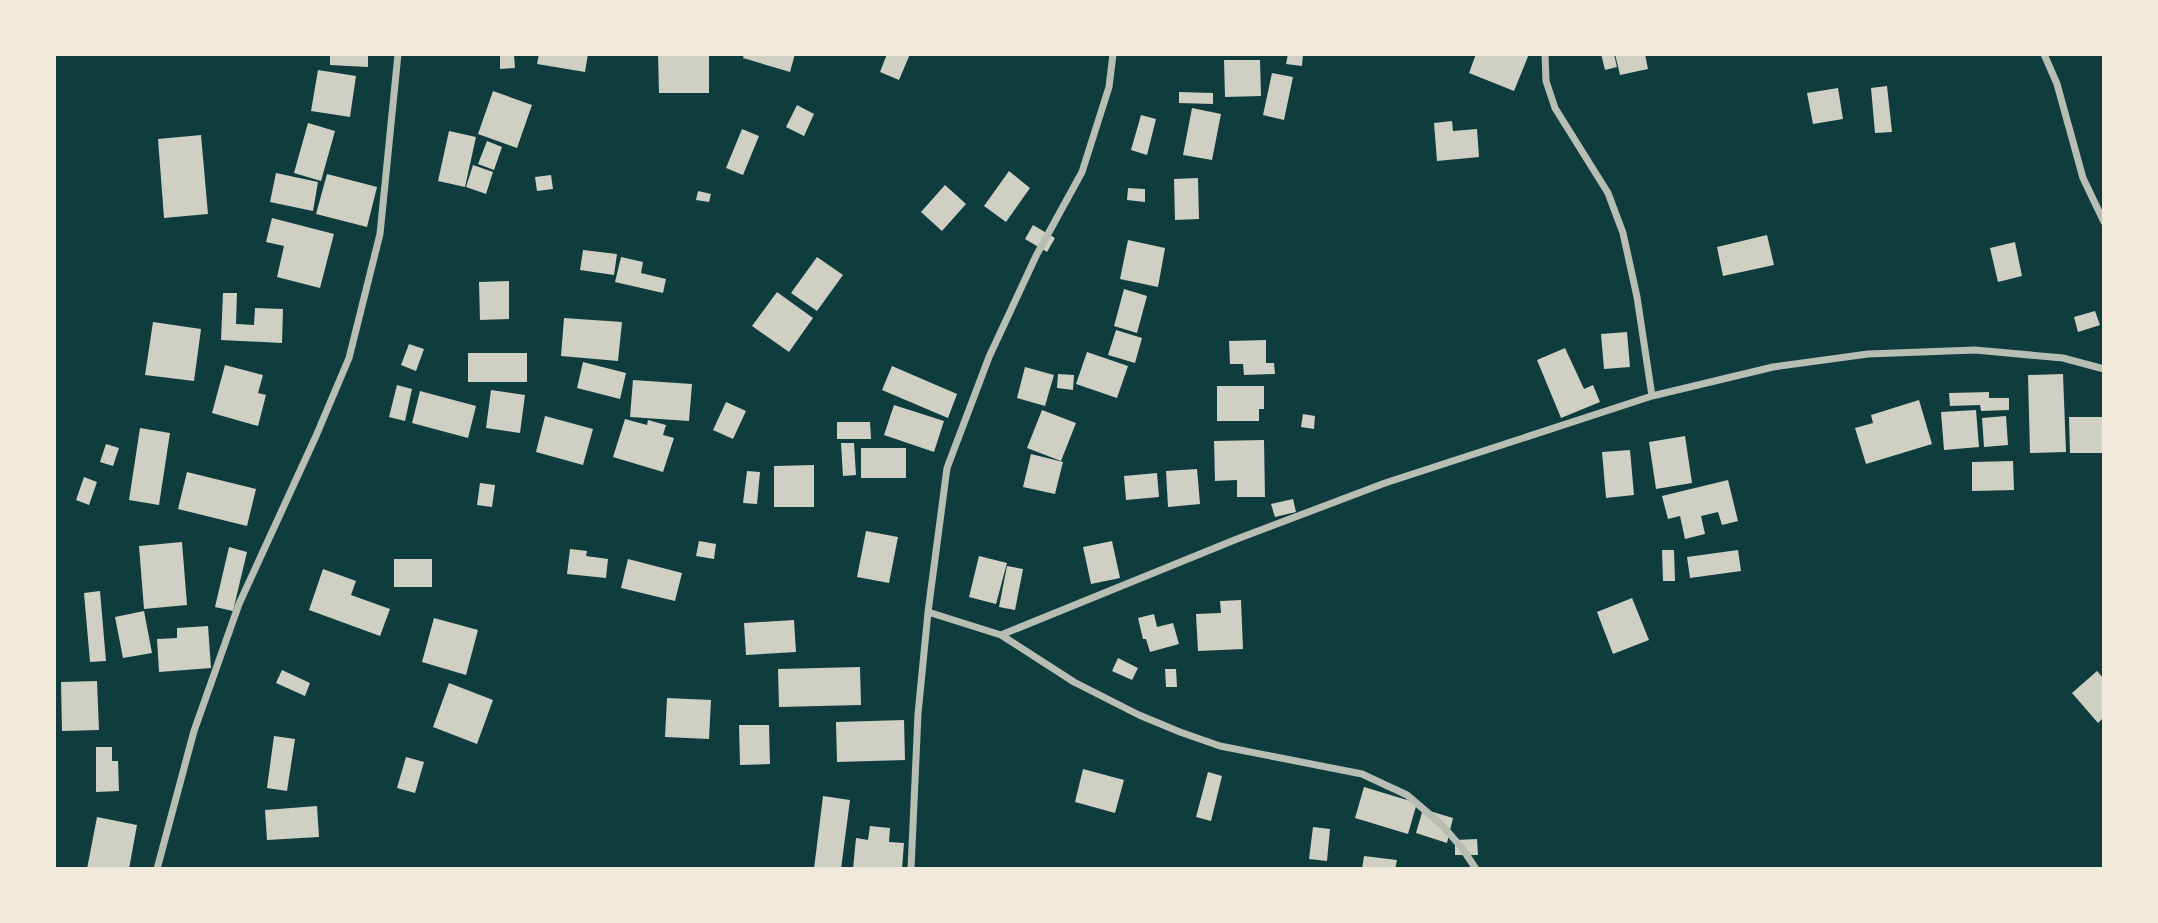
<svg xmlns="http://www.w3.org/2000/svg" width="2158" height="923" font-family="'IBM Plex Sans',sans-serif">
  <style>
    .building { fill: #cfcfc3 }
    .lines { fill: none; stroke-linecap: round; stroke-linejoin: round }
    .minor { stroke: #b8beb3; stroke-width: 7 }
  </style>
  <rect width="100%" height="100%" fill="#0f3d3e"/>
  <path class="building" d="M330,54H368V67L330,65Z
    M500,54H514L515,68L500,69Z
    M539,54H588L585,72L537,64Z
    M658,54H709V93H659Z
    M744,54H795L790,72L743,58Z
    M887,54H910L899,80L880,72Z
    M1288,54H1303L1302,66L1286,64Z
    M1476,54H1529L1514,91L1469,73Z
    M1601,54H1614L1617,67L1605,70Z
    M1615,54H1645L1648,69L1620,75Z
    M1224,60H1260L1261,96L1225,97Z
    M318,70L356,76L350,117L311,111Z
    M1272,73L1293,77L1284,120L1263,115Z
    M1887,86L1892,132L1875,133L1871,88Z
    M1838,88L1843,119L1813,124L1807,93Z
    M493,91L532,105L517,148L478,134Z
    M1179,92L1213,93V104L1179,103Z
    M797,105L814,114L804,136L786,127Z
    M1192,108L1221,114L1212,160L1183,155Z
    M1141,115L1156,119L1147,155L1131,150Z
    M1452,121L1453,131L1477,129L1479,157L1437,161L1434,123Z
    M308,123L335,131L321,181L294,173Z
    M742,129L759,136L743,175L726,168Z
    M449,131L476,137L465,187L438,181Z
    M201,135L208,214L164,218L158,139Z
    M487,141L502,147L494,170L478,164Z
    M473,165L493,172L486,194L466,187Z
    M1009,171L1030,188L1006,222L984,206Z
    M276,173L318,182L313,211L270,202Z
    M327,174L377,187L367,227L316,214Z
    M551,175L553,189L537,191L535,177Z
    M1198,178L1199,219L1175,220L1174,179Z
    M945,185L966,204L942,231L921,212Z
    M1128,188L1145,189V202L1127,200Z
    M698,191L711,194L709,202L696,200Z
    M272,218L334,234L320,288L277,277L284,246L266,242Z
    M1033,225L1055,238L1047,252L1025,239Z
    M1767,235L1774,265L1723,276L1717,247Z
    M1128,240L1165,248L1158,287L1120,279Z
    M2015,242L2022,276L1998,282L1990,248Z
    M583,250L617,254L614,275L580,270Z
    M621,257L643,262L641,273L666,279L663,293L615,282Z
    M817,257L843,275L817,311L791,293Z
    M509,281V319L480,320L479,282Z
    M1124,289L1147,296L1137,333L1114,326Z
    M777,292L813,318L789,352L752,326Z
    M223,293H237L236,324L254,325L255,308L283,309L282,343L221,340Z
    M2095,311L2100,325L2078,332L2074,317Z
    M564,318L622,322L618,361L561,356Z
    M153,322L201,329L194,381L145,375Z
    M1116,330L1142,338L1135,363L1108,355Z
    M1627,332L1630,367L1604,369L1601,334Z
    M1266,340V363H1274L1275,374L1244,375L1243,364H1230L1229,341Z
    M409,344L424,349L416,371L401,365Z
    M1565,348L1584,389L1593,385L1600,402L1561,418L1537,360Z
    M1087,352L1128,366L1117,398L1076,384Z
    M468,353H527V382H468Z
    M583,362L626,373L620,399L577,388Z
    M225,365L263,375L258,393L266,395L258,426L212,413Z
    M892,366L957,394L948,418L882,390Z
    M1025,367L1054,375L1045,406L1017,398Z
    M1058,374L1074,375L1073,390L1057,388Z
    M2063,374L2066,452L2030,453L2028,375Z
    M633,380L692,384L689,421L630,417Z
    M397,385L412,389L405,421L389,417Z
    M1217,386H1264V409H1259V421H1217Z
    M491,390L525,395L520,433L486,428Z
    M420,391L476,406L468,438L412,423Z
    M1989,392V398H2009V410L1981,411L1980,405L1950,406L1949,393Z
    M1919,400L1932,444L1866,464L1855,428L1873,423L1871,415Z
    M726,402L746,411L733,439L713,430Z
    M894,405L944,421L934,452L884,435Z
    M1042,410L1076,423L1061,461L1027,448Z
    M1976,410L1979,447L1944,450L1941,412Z
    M1303,414L1315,416L1314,429L1301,427Z
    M545,416L593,429L583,465L536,452Z
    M2006,416L2008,445L1984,447L1982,418Z
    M2069,417H2104V453H2070Z
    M625,419L647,425L648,420L666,425L663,435L674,438L663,472L613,457Z
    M837,422H870L871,439H837Z
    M140,428L170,433L159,505L129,500Z
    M1685,436L1692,483L1656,489L1649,442Z
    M1264,440L1265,497H1237V480L1215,481L1214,441Z
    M841,443H854L856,475L843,476Z
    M106,444L119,448L113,466L100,462Z
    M861,448H906V478H861Z
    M1630,450L1634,495L1606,498L1602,452Z
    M1031,454L1063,462L1055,494L1023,487Z
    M2013,461L2014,490L1972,491V462Z
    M814,465V507H774V466Z
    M1197,469L1200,504L1168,507L1166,471Z
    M747,471L760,472L757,504L743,503Z
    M187,472L256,489L247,526L178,509Z
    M1157,473L1159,497L1126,500L1124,476Z
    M84,477L97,482L89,505L76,500Z
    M1728,480L1738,521L1722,525L1718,512L1701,516L1705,534L1685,539L1680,516L1668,519L1662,496Z
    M480,483L495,485L492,507L477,505Z
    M1293,499L1296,512L1275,517L1271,504Z
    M866,531L898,537L889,583L857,577Z
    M699,541L716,544L714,559L696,556Z
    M1112,541L1120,578L1091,584L1083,547Z
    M182,542L187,605L144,609L139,546Z
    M229,547L247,552L233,611L215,607Z
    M570,549L587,551L586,556L608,559L606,578L567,574Z
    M1662,550H1674L1675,581H1663Z
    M1738,550L1741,571L1690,578L1687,557Z
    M979,556L1007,563L996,604L969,597Z
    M394,559H432V587H394Z
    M628,559L682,573L675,601L621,588Z
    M1007,566L1023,569L1015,610L999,607Z
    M323,569L356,581L351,595L390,609L380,636L309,610Z
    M100,591L106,661L90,662L84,593Z
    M1632,598L1649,640L1613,654L1597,612Z
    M1241,600L1243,649L1198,651L1196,614L1221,613L1220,601Z
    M144,611L152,653L123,658L115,617Z
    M1154,614L1157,627L1173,623L1179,644L1150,652L1146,639H1143L1138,618Z
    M434,618L478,630L466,675L422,662Z
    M794,620L796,652L746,655L744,623Z
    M208,626L211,668L159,672L157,639L177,638V628Z
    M1118,658L1138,668L1132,680L1112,671Z
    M860,667L861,705L779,707L778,669Z
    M1165,669H1176L1177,687H1166Z
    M282,670L310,683L305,696L276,683Z
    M2097,671L2104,679V717L2098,723L2072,693Z
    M97,681L99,730L62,731L61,682Z
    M449,683L493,700L477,744L433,727Z
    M667,698L711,700L709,739L665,737Z
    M904,720L905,760L837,762L836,722Z
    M739,725H769L770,764L740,765Z
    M274,736L295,739L287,791L267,788Z
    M96,747H112V761H118L119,791L96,792Z
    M406,757L424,762L415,793L397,788Z
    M1083,769L1124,780L1115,813L1075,802Z
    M1208,772L1222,776L1211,821L1196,817Z
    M1364,787L1417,803L1408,834L1355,818Z
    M823,796L850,800L841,869H814Z
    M317,806L319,837L267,840L265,810Z
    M1423,809L1453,818L1447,843L1416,833Z
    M97,817L137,825L129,869H87Z
    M870,826L890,828L889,842L904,843L902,869H853L856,838L868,840Z
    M1313,827L1330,829L1327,861L1309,859Z
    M1477,839L1478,855H1455V840Z
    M1364,856L1397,860L1395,869H1362Z"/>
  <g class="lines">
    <path class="minor" d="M1545,54L1546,81L1555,108L1608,193L1623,233L1637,297L1652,396
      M2044,54L2057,84L2083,178L2104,222
      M928,612L1001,635L1074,682L1139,715L1180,732L1220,746L1362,774L1407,795L1441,824L1462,848L1476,869
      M1001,635L1237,539L1385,483L1652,396L1773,367L1868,354L1975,350L2063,358L2104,369
      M157,869L194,731L239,604L316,436L349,358L380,234L398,54
      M911,869L918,714L928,612L947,468L989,357L1036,256L1082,172L1109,87L1113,54"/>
  </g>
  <rect width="2158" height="923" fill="none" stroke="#f1e9da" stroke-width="112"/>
</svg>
